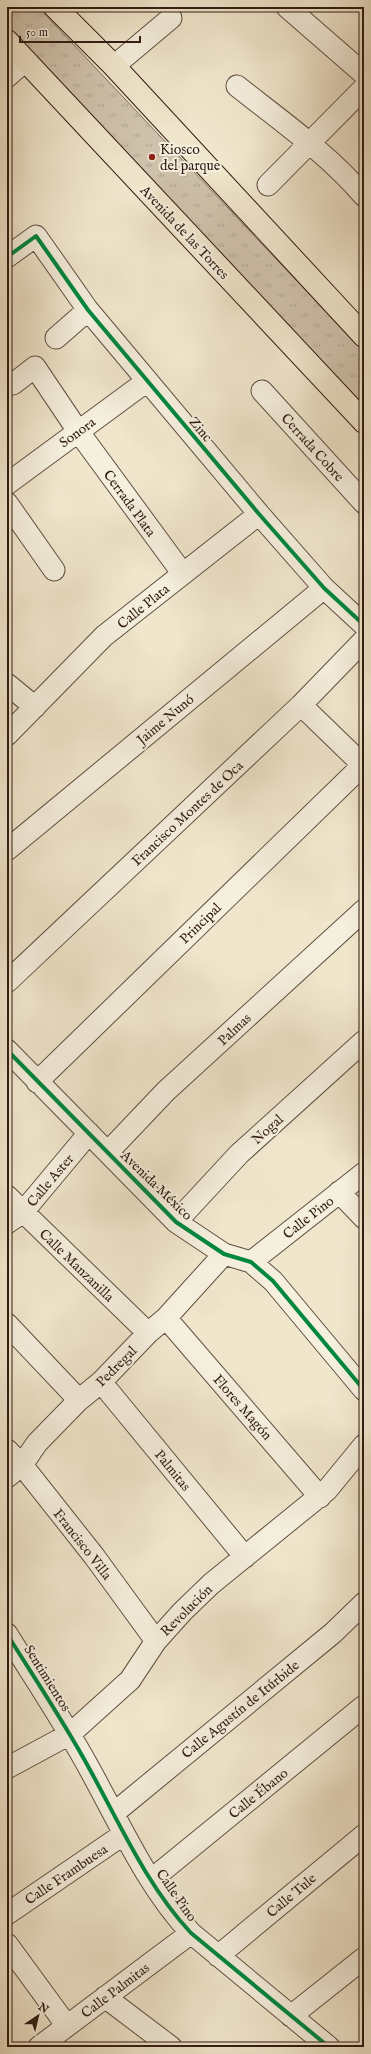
<svg xmlns="http://www.w3.org/2000/svg" width="371" height="2054" font-family="'IM FELL English',serif">
  <style>
    .park { fill: url(#park-tufts); stroke: #806f60 }
    .lines { fill: none; stroke-linecap: round; stroke-linejoin: round }
    .minor-casing { stroke: #614e41; stroke-width: 23 }
    .major-casing { stroke: #311b13; stroke-width: 24 }
    .minor { stroke: #f5efde; stroke-width: 21 }
    .major { stroke: #f0e6cc; stroke-width: 22 }
    .cycleway-casing { stroke: #f5efde; stroke-width: 6 }
    .cycleway { stroke: #00873e; stroke-width: 4 }
    .poi-dot { fill: #8f2418; stroke: #f5efde; stroke-width: 1.5 }
    .labels { text-anchor: middle; stroke-width: 4; stroke-linejoin: round; paint-order: stroke }
    .poi-label { font-size: 14px; fill: #311b13; stroke: #f5efde; text-anchor: start }
    .street-label { font-size: 14px; fill: #311b13; stroke: #f5efde }
  </style>
  <defs>
    <pattern id="park-tufts" width="24" height="20" patternUnits="userSpaceOnUse"><rect width="24" height="20" fill="#d0c3ad"/><path d="M3 7l-1-3M5 7V3M7 7l1-3M15 17l-1-3M17 17v-4M19 17l1-3" fill="none" stroke="#b3a794"/></pattern>
  </defs>
  <rect width="100%" height="100%" fill="#f0e6cc"/>
  <filter id="stains"><feTurbulence type="fractalNoise" baseFrequency=".005" numOctaves="4"/><feColorMatrix values="0 0 0 0 .2 0 0 0 0 .09 0 0 0 0 .02 0 0 0 .5 -.17"/></filter>
  <radialGradient id="worn" r=".72"><stop offset=".6" stop-color="#630" stop-opacity="0"/><stop offset="1" stop-color="#630" stop-opacity=".3"/></radialGradient>
  <path class="park" d="M7,7H38L364,352V415L7,34Z"/>
  <g class="lines">
    <defs>
      <path id="minor" d="M287,7L364,74
        M114,66L171,18
        M7,77L25,61
        M237,86C281,121 327,153 364,196
        M268,185L364,88
        M7,257L36,236L88,310L259,514L324,588L364,625
        M56,338L88,310
        M13,384L35,367L78,431L183,574
        M262,391L364,503
        M7,484L147,381
        M7,503L54,570
        M7,684L35,707
        M301,705L364,766
        M7,735L104,636L259,514
        M7,850L324,588
        M7,982L301,705L364,640
        M7,1050L176,1222L224,1254L251,1262L273,1281L364,1390
        M37,1082L363,765
        M108,1152L166,1091L364,910
        M339,1192L364,1218
        M7,1196L148,1333
        M176,1222L239,1154L364,1041
        M7,1223L23,1212L89,1133
        M251,1262L364,1173
        M166,1318L320,1497
        M7,1324L79,1400
        M101,1382L245,1557
        M7,1450L22,1465L94,1556L156,1641
        M7,1477L22,1465L37,1443L79,1400L101,1382L148,1333L166,1318L224,1254
        M7,1634C35,1679 64,1722 89,1768C120,1824 147,1886 191,1933L329,2047
        M7,1768L70,1734L130,1680L156,1641L182,1612L211,1584L327,1490L364,1445
        M114,1813L333,1633L364,1603
        M151,1880L364,1706
        M7,1914L124,1834
        M7,1944L67,2026
        M218,1956L364,1835
        M105,1997L171,2047
        M291,2016L364,1958
        M39,2047L191,1933"/>
      <path id="major" d="M55,7L114,66L364,336
        M7,41L364,422"/>
    </defs>
    <use href="#minor" class="minor-casing"/>
    <use href="#major" class="major-casing"/>
    <use href="#minor" class="minor"/>
    <use href="#major" class="major"/>
    <defs>
      <path id="cycleway" d="M7,257L36,236L88,310L259,514L324,588L364,625
        M7,1050L176,1222L224,1254L251,1262L273,1281L364,1390
        M7,1634C35,1679 64,1722 89,1768C120,1824 147,1886 191,1933L329,2047"/>
    </defs>
    <use href="#cycleway" class="cycleway-casing"/>
    <use href="#cycleway" class="cycleway"/>
  </g>
  <circle class="poi-dot" cx="152" cy="157" r="4"/>
  <g class="labels">
    <g class="poi-label">
      <text x="160" y="154">Kiosco<tspan x="160" dy="16">del parque</tspan></text>
    </g>
    <g class="street-label">
      <text transform="translate(185 232) rotate(47)" y="5">Avenida de las Torres</text>
      <text transform="translate(201 429) rotate(50)" y="5">Zinc</text>
      <text transform="translate(77 432) rotate(-36)" y="5">Sonora</text>
      <text transform="translate(313 447) rotate(48)" y="5">Cerrada Cobre</text>
      <text transform="translate(130 503) rotate(54)" y="5">Cerrada Plata</text>
      <text transform="translate(143 606) rotate(-39)" y="5">Calle Plata</text>
      <text transform="translate(165 719) rotate(-40)" y="5">Jaime Nunó</text>
      <text transform="translate(187 813) rotate(-43)" y="5">Francisco Montes de Oca</text>
      <text transform="translate(200 923) rotate(-44)" y="5">Principal</text>
      <text transform="translate(234 1029) rotate(-43)" y="5">Palmas</text>
      <text transform="translate(267 1129) rotate(-42)" y="5">Nogal</text>
      <text transform="translate(50 1180) rotate(-50)" y="5">Calle Aster</text>
      <text transform="translate(157 1185) rotate(44)" y="5">Avenida México</text>
      <text transform="translate(308 1217) rotate(-38)" y="5">Calle Pino</text>
      <text transform="translate(77 1265) rotate(44)" y="5">Calle Manzanilla</text>
      <text transform="translate(116 1366) rotate(-45)" y="5">Pedregal</text>
      <text transform="translate(243 1407) rotate(49)" y="5">Flores Magón</text>
      <text transform="translate(173 1470) rotate(51)" y="5">Palmitas</text>
      <text transform="translate(83 1544) rotate(52)" y="5">Francisco Villa</text>
      <text transform="translate(186 1610) rotate(-45)" y="5">Revolución</text>
      <text transform="translate(48 1678) rotate(58)" y="5">Sentimientos</text>
      <text transform="translate(240 1709) rotate(-39)" y="5">Calle Agustín de Itúrbide</text>
      <text transform="translate(258 1793) rotate(-39)" y="5">Calle Ébano</text>
      <text transform="translate(66 1874) rotate(-34)" y="5">Calle Frambuesa</text>
      <text transform="translate(177 1895) rotate(55)" y="5">Calle Pino</text>
      <text transform="translate(291 1895) rotate(-40)" y="5">Calle Tule</text>
      <text transform="translate(115 1990) rotate(-37)" y="5">Calle Palmitas</text>
    </g>
  </g>
  <rect width="371" height="2054" fill="none" stroke="#f0e6cc" stroke-width="24"/>
  <rect x="8" y="8" width="355" height="2038" fill="none" stroke="#311b13" stroke-width="2"/>
  <rect x="12" y="12" width="347" height="2030" fill="none" stroke="#311b13"/>
  <g transform="translate(38 2016) rotate(35)" stroke="#f5efde" stroke-width="3" paint-order="stroke">
  <path d="M0-3L7 15L0 10L-7 15Z" fill="#311b13"/>
  <text y="-6" font-size="11" font-weight="bold" text-anchor="middle" fill="#311b13">N</text>
  </g>
  <path d="M20 36v6h120v-6" fill="none" stroke="#311b13" stroke-width="2"/>
  <text x="26" y="36" font-size="12" fill="#311b13" stroke="#f5efde" stroke-width="3" paint-order="stroke">50 m</text>
  <rect width="100%" height="100%" filter="url(#stains)"/>
  <rect width="100%" height="100%" fill="url(#worn)"/>
</svg>
